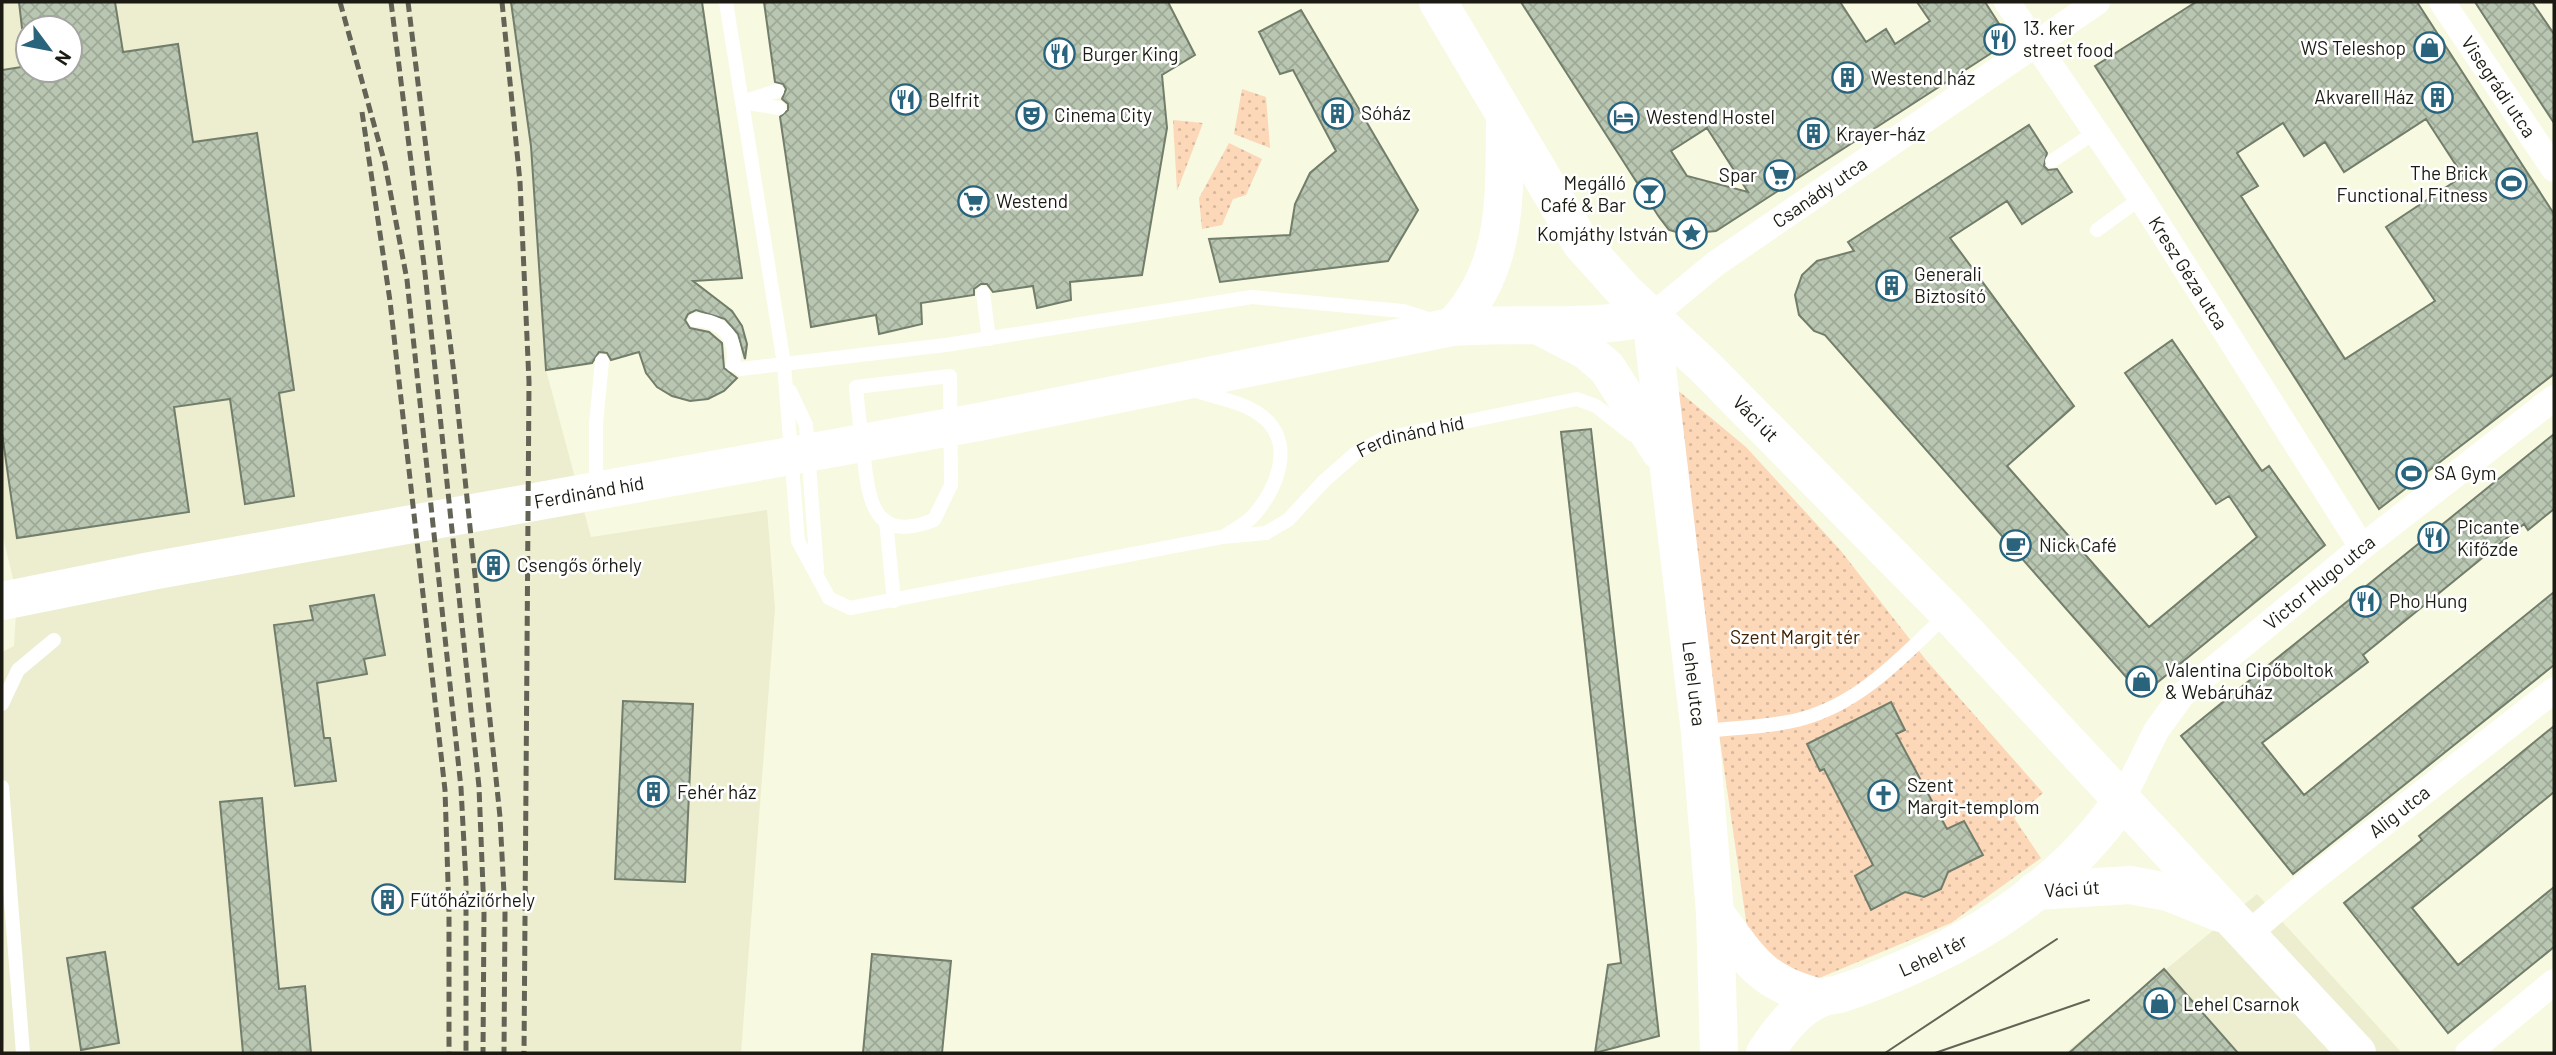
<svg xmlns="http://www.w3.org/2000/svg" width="2556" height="1055" font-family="Barlow,sans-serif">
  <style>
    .built { fill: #edeecf; fill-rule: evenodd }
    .green { fill: url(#green-dots) }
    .building { fill: url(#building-cross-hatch); stroke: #727e6b; stroke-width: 2; fill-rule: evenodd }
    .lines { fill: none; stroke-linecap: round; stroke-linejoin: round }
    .lane { stroke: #fff; stroke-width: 14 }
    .street { stroke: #fff; stroke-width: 26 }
    .secondary { stroke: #fff; stroke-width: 38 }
    .tram { stroke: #636456; stroke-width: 2 }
    .rail { stroke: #636456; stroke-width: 5; stroke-dasharray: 10 5; stroke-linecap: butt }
    .labels { text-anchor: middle; stroke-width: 5; stroke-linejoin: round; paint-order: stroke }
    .poi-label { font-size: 19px; fill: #1b1b13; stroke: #fff; text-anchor: start }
    .street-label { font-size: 19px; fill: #1b1b13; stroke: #fff }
    .park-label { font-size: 19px; fill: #3f2305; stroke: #fff }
  </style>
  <defs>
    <pattern id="green-dots" width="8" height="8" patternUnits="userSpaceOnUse" patternTransform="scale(1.75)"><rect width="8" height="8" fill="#fcd7b8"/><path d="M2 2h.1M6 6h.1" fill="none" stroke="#d7b89d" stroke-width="1.8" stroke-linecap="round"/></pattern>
    <pattern id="building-cross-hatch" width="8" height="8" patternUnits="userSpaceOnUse" patternTransform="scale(1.75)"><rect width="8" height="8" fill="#b9c6b1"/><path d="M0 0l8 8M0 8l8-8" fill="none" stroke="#9eaa97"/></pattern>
  </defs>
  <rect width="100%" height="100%" fill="#f8f9e1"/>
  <path class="built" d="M2,2H511L531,146L546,370L591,537L767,510L775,608L741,1053H5L2,1035V652L14,646L17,595L2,533ZM28,28H70V70H28Z
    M2257,894L2402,1053H2065Z"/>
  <path class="green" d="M1242,89L1266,97L1270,148L1234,134Z
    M1173,120L1203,123L1177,191Z
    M1229,143L1262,159L1246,195L1233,199L1222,225L1202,229L1199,198Z
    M1675,388L1746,447L1841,551L1926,660L2043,793L2014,818L2041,858L1951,923L1812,981L1773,975L1749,941L1670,395Z"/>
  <path class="building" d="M19,2H115L123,52L178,44L193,142L257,133L294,390L279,393L294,496L245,504L230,399L174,407L189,512L17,538L2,433V70L28,66V70H70V28H22Z
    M511,2H702L742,278L693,281L732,311L742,326L747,344L745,359L738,334L725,319L696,310L688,314L685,320L690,328L709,332L722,343L724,368L737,378L724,391L708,399L690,401L672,396L657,387L646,373L639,352L611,360L607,353L599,352L592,363L546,370L531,146Z
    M764,2H1168L1195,55L1162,75L1167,128L1142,275L1070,282L1071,300L1037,308L1033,286L993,292L987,284H981L974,289V295L921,303L922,324L879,334L876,315L811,327L780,117L788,110V104L782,99L786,89L783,84L775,82Z
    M1521,2H1840L1866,42L1886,29L1895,44L1930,21L1917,2H1985L2010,41L1716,231L1683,234L1669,230L1659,217ZM1707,128L1748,192L1687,176L1671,151Z
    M2196,2H2417L2554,214V374L2379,509L2095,66ZM2426,119L2463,176L2386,227L2435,301L2345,359L2241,196L2258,186L2237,153L2283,123L2304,156L2325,142L2344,172Z
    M2475,2H2532L2554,34V123Z
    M1301,10L1418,210L1388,261L1220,282L1209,239L1290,235L1295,204L1310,173L1336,151L1293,70L1280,74L1259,32Z
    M2029,125L2047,153L2044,166L2048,170L2057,169L2072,192L2022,224L2007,201L1950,238L2074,406L2007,466L2149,627L2257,537L2229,496L2216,504L2125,373L2172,340L2262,471L2269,466L2325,545L2142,695L1825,335L1814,331L1799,315L1795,295L1802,275L1817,261L1854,251L1848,242Z
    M1591,429L1659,1036L1595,1053L1608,965L1621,963L1561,432Z
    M2554,434V509L2528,530L2524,524L2363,655L2368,662L2262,743L2304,795L2554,592V665L2293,874L2181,736Z
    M374,595L385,655L364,659L367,674L317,683L324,738H330L336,781L295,786L274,625L313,620L310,606Z
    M623,701L693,704L685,882L615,879Z
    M1891,702L1905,730L1896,734L1947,829L1964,821L1983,855L1948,872L1941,889L1924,897L1905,892L1871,910L1855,876L1873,865L1824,769L1820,771L1807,744Z
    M2554,726V792L2412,908L2458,965L2554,887V947L2448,1033L2344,903L2422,840L2419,836Z
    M262,798L279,989L305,986L311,1053H243L220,802Z
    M105,952L119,1043L81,1050L67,958Z
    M872,954L951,961L942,1053H863Z
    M2164,969L2238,1053H2069Z"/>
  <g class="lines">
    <g class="lane">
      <path id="s1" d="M726,2L784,364L798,541L829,598L850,608L1222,537L1266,533L1288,520L1324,481L1357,452L1385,438L1577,399L1596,406L1633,435"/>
      <path d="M745,101L777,91"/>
      <path d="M742,102L779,108"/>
      <path d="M2052,161L2097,131"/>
      <path d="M2097,230L2141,198"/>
      <path d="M983,293L989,339"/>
      <path d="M695,320C722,320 738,338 733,365"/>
      <path d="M741,369L946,345L1252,297L1403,311L1431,320"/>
      <path d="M950,376L951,485L934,520C876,543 869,505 864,458C861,434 858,410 856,387Z"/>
      <path d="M1193,390C1213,397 1241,401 1259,414C1297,440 1278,488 1253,516C1246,524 1235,529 1226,535"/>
      <path d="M790,391L806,425L817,570"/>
      <path d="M596,489V424L602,361"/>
      <path d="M886,521L894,601"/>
      <path d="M2,704L18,670L54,640"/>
      <path d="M1700,732C1732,727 1769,728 1801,719C1861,703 1903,656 1947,614"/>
      <path d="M2,787L23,1053"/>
    </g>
    <g class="street">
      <path id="s2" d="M2007,2L2141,198L2362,547"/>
      <path id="s3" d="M2442,2L2554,169"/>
      <path id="s4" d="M1651,317L1715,264L2097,2"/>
      <path id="s5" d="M2122,800L2156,731L2182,695L2362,547L2554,398"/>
      <path id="s6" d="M2247,935L2304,886L2554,690"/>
      <path d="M2468,1053L2554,982"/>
    </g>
    <g class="secondary">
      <path id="s7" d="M1438,2L1581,243L1624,291L1705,367L1948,613L2357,1053"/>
      <path id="s8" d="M1651,317L1700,732L1715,913L1719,1053"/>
      <path d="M1452,327C1510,268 1504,193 1505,116"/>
      <path d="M1543,328L1587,351L1607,368L1660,451"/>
      <path id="s9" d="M2,601L151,571L984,421L1452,327C1519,322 1585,331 1651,317"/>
      <path id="s10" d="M2035,891L2130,885L2168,892L2220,913"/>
      <path d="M1715,913C1750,960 1760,983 1821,998"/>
      <path id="s11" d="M1765,1053C1779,1032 1796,1008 1821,998C1828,995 1835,996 1842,993C1871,984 1898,972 1926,959C2001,924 2076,870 2122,800"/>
    </g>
    <path class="tram" d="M1885,1053L2057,939
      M1935,1053L2089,1000"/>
    <path class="rail" d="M340,2L385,164L407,280L461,788L466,882V1053
      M391,2L425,273L479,787L484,913L483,1053
      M408,2L455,382L500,817L505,913L504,1053
      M502,2L520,182L529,382L524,1053
      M362,112L390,301L445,790L449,913V1053"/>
  </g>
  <defs>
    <symbol id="restaurant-ring" viewBox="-11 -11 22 22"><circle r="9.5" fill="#fff" stroke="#29647c" stroke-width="1.5"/><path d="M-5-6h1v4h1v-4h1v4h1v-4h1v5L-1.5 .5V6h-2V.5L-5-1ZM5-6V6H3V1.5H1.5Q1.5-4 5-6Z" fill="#29647c"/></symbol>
    <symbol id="shop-ring" viewBox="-11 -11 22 22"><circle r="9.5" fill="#fff" stroke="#29647c" stroke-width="1.5"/><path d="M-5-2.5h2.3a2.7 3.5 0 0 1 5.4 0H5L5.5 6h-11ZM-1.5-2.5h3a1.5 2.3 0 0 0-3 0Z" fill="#29647c"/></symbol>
    <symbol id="building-ring" viewBox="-11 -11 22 22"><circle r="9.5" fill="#fff" stroke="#29647c" stroke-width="1.5"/><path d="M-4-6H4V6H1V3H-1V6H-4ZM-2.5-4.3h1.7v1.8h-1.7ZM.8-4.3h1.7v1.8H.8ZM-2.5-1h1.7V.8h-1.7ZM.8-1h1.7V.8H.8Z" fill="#29647c"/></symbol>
    <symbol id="theatre-ring" viewBox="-11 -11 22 22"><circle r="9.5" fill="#fff" stroke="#29647c" stroke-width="1.5"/><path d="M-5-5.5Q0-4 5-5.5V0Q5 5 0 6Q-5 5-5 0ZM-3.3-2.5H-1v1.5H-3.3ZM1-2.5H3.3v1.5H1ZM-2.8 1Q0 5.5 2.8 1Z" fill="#29647c"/></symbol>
    <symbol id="hotel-ring" viewBox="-11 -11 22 22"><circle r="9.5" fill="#fff" stroke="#29647c" stroke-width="1.5"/><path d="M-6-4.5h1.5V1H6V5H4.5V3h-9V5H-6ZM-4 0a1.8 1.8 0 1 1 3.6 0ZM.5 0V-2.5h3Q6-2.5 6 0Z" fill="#29647c"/></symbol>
    <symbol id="supermarket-ring" viewBox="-11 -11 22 22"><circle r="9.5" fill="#fff" stroke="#29647c" stroke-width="1.5"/><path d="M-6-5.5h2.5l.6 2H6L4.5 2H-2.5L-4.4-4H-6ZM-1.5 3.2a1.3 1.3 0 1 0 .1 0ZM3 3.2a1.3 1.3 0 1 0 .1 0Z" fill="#29647c"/></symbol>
    <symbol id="stadium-ring" viewBox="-11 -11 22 22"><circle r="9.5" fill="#fff" stroke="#29647c" stroke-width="1.5"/><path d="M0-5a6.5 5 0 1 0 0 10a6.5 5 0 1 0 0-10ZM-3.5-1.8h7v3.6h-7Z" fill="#29647c"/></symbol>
    <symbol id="bar-ring" viewBox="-11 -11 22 22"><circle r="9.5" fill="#fff" stroke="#29647c" stroke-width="1.5"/><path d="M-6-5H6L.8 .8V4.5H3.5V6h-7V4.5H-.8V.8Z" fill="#29647c"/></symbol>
    <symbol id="sight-ring" viewBox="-11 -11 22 22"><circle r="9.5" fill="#fff" stroke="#29647c" stroke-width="1.5"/><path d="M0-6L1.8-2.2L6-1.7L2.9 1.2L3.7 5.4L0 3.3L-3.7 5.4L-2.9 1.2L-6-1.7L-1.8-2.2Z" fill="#29647c"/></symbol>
    <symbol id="cafe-ring" viewBox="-11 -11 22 22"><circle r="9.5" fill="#fff" stroke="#29647c" stroke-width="1.5"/><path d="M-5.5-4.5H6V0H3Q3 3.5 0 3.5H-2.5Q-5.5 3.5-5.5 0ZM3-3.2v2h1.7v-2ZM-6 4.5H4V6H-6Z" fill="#29647c"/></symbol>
    <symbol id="church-ring" viewBox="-11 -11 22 22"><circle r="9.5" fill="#fff" stroke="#29647c" stroke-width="1.5"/><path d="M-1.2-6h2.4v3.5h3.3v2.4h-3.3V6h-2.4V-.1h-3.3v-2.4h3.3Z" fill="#29647c"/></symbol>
  </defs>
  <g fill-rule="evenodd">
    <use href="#restaurant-ring" x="1982" y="22" width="35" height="35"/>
    <use href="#shop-ring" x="2412" y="30" width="35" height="35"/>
    <use href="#restaurant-ring" x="1042" y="36" width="35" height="35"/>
    <use href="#building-ring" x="1830" y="60" width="35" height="35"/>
    <use href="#building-ring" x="2420" y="80" width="35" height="35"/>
    <use href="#restaurant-ring" x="888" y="82" width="35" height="35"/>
    <use href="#building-ring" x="1320" y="96" width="35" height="35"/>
    <use href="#theatre-ring" x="1014" y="98" width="35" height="35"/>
    <use href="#hotel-ring" x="1606" y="100" width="35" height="35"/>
    <use href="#building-ring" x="1796" y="116" width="35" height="35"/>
    <use href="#supermarket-ring" x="1762" y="158" width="35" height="35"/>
    <use href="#stadium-ring" x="2494" y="166" width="35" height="35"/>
    <use href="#bar-ring" x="1632" y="176" width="35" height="35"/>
    <use href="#supermarket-ring" x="956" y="184" width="35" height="35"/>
    <use href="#sight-ring" x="1674" y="216" width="35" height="35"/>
    <use href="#building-ring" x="1874" y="268" width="35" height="35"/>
    <use href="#stadium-ring" x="2394" y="456" width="35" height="35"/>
    <use href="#restaurant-ring" x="2416" y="520" width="35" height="35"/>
    <use href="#cafe-ring" x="1998" y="528" width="35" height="35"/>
    <use href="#building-ring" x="476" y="548" width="35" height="35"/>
    <use href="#restaurant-ring" x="2348" y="584" width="35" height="35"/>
    <use href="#shop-ring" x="2124" y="664" width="35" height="35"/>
    <use href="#building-ring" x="636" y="774" width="35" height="35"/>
    <use href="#church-ring" x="1866" y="778" width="35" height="35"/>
    <use href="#building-ring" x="370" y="882" width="35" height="35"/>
    <use href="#shop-ring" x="2142" y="986" width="35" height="35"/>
  </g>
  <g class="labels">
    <g class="poi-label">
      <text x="2023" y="35">13. ker<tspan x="2023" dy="22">street food</tspan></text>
      <text x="2406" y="55" text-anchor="end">WS Teleshop</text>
      <text x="1082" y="61">Burger King</text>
      <text x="1871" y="85">Westend ház</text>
      <text x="2414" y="104" text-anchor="end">Akvarell Ház</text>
      <text x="928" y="107">Belfrit</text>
      <text x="1361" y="120">Sóház</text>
      <text x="1054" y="122">Cinema City</text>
      <text x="1646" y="124">Westend Hostel</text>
      <text x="1836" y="141">Krayer-ház</text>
      <text x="2488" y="180" text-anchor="end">The Brick<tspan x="2488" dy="22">Functional Fitness</tspan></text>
      <text x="1757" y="182" text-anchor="end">Spar</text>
      <text x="1626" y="190" text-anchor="end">Megálló<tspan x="1626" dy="22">Café &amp; Bar</tspan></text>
      <text x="996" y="208">Westend</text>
      <text x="1668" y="241" text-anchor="end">Komjáthy István</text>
      <text x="1914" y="281">Generali<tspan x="1914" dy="22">Biztosító</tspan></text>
      <text x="2434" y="480">SA Gym</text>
      <text x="2457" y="534">Picante<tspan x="2457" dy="22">Kifőzde</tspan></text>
      <text x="2039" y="552">Nick Café</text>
      <text x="517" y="572">Csengős őrhely</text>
      <text x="2389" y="608">Pho Hung</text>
      <text x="2165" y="677">Valentina Cipőboltok<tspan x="2165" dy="22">&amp; Webáruház</tspan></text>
      <text x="1907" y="792">Szent<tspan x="1907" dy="22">Margit-templom</tspan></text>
      <text x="677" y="799">Fehér ház</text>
      <text x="410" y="907">Fűtőházi őrhely</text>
      <text x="2183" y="1011">Lehel Csarnok</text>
    </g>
    <g class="street-label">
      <text dy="7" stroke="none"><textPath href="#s3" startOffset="102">Visegrádi utca</textPath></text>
      <text dy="7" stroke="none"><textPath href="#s4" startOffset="210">Csanády utca</textPath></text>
      <text dy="7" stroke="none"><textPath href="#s2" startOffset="326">Kresz Géza utca</textPath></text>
      <text dy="7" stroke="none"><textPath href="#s7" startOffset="528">Váci út</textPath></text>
      <text dy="7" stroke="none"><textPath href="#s1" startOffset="1234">Ferdinánd híd</textPath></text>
      <text dy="7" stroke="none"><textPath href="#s9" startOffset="597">Ferdinánd híd</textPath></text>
      <text dy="7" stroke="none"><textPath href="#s5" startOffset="299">Victor Hugo utca</textPath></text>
      <text dy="7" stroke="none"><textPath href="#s8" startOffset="369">Lehel utca</textPath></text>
      <text dy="7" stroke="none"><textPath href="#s6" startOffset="196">Alig utca</textPath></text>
      <text dy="7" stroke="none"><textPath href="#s10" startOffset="37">Váci út</textPath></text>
      <text dy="7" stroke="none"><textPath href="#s11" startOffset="200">Lehel tér</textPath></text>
    </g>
    <g class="park-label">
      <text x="1795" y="644">Szent Margit tér</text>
    </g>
  </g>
  <rect width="2556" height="1055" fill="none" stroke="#1b1b13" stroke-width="7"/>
  <g transform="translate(49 49) rotate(122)"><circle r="33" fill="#ffffff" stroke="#a4a4a1" stroke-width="2"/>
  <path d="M0-5L12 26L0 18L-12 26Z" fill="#29647c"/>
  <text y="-10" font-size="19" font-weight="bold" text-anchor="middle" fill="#1b1b13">N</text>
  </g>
</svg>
